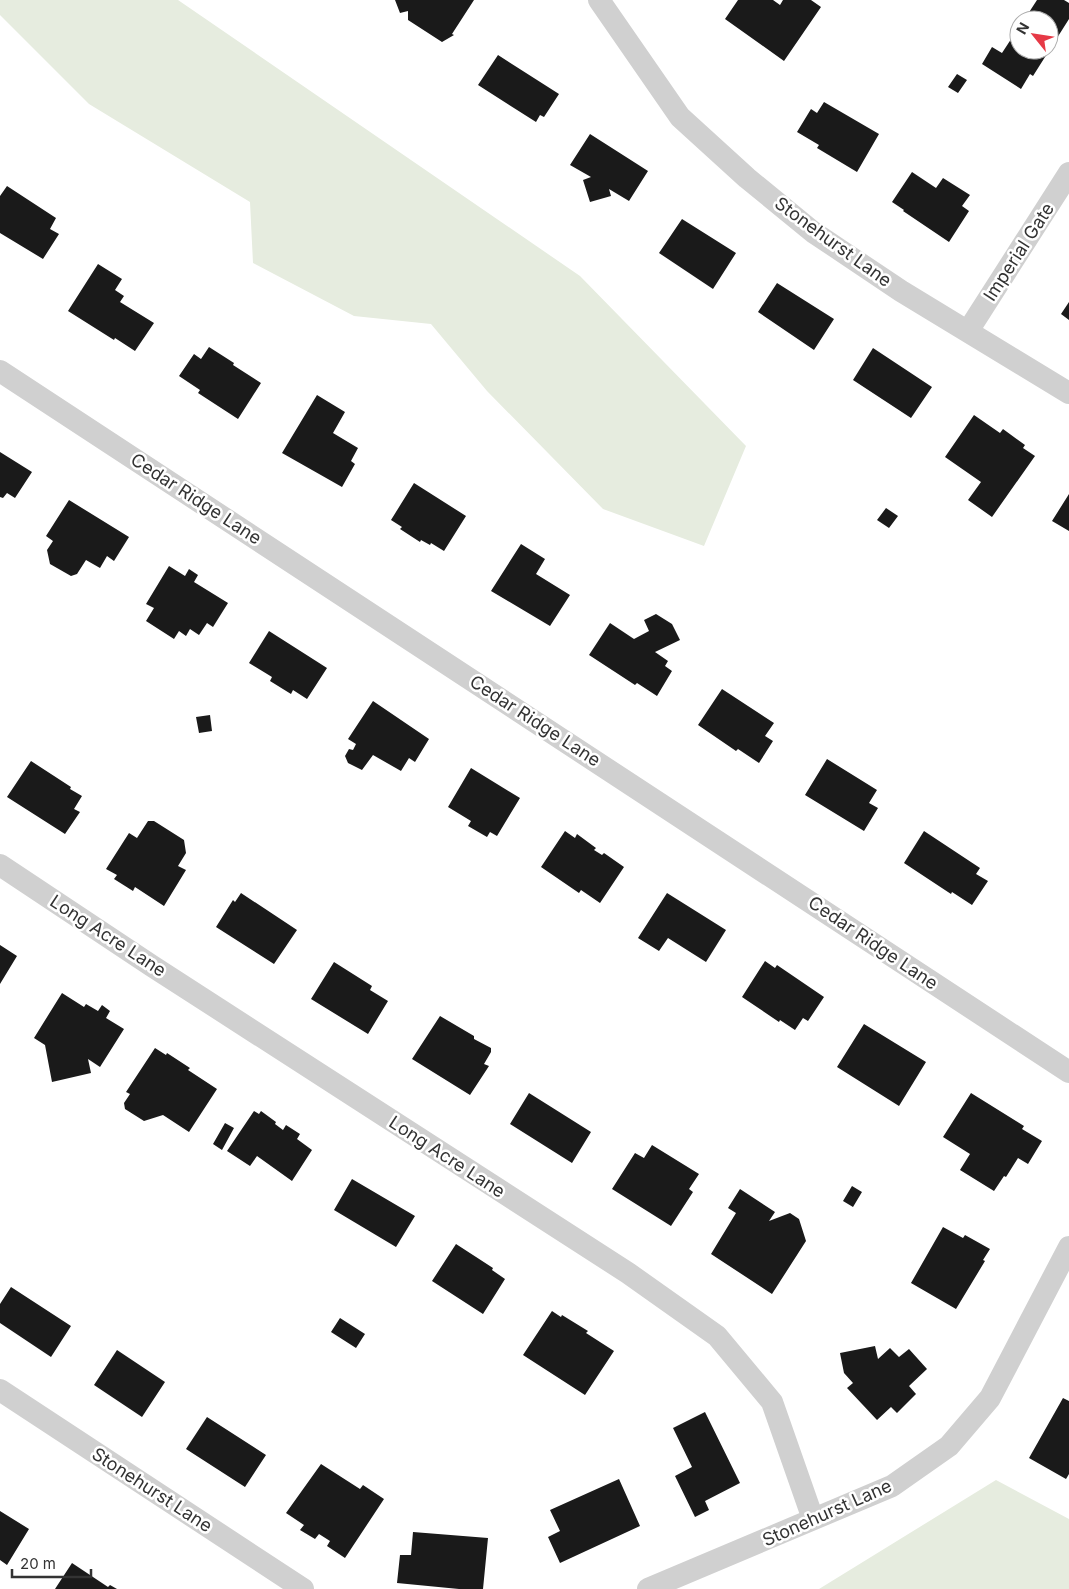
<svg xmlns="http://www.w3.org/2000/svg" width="1069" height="1589" font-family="Inter,sans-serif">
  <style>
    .green { fill: #e6ecdf }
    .building { fill: #1a1a1a }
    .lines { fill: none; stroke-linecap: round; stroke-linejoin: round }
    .street { stroke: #d0d0d0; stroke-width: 22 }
    .labels { text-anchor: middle; stroke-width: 5; stroke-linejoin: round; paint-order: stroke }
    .street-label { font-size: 18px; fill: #333; stroke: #fff }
  </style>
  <rect width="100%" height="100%" fill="#fff"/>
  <path class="green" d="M0,0H178L580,276L746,446L704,546L603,509L487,391L431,324L354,316L253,263L250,202L89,104L0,15Z
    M996,1480L1069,1519V1589H819Z"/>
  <path class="building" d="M395,0H474L452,34L454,35L442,42L408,20V11L400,13Z
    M738,0H773L780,5L783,0H811L821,7L784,61L725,19Z
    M1037,0H1064L1069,3V19L1033,76L1030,74L1021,89L982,64L992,47L1002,53L1019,27V50H1049V20H1024Z
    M498,55L559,94L544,117L540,115L536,122L478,85Z
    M957,74L967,80L958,93L948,87Z
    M824,102L879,134L857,172L817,148L819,145L797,132L811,109L817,113Z
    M590,134L648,171L629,201L609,189L611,196L590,202L583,180L591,177L570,165Z
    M912,172L936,188L943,178L970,195L962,206L969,211L949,242L903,211L904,210L892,202Z
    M7,186L56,218L50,229L59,234L43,259L0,233V196Z
    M682,219L736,253L713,289L659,253Z
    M98,264L122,279L115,290L124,296L120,302L154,323L135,351L115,338L114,340L68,311Z
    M777,283L834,319L814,350L758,312Z
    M1069,302V320L1061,314Z
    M209,347L234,363L233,365L261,383L238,419L198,393L200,390L179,376L194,354L201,359Z
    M873,348L932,387L911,418L853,380Z
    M317,395L345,412L333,433L358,448L351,461L355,464L342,487L282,453Z
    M974,415L1000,433L1003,429L1025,445L1023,448L1035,456L992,517L968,500L981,482L945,457Z
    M0,452L32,472L15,498L7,493L3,498L0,497Z
    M414,483L466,516L444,551L431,543L430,545L421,540L420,542L400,529L402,527L391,520Z
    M1069,494V531L1052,521Z
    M69,500L129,537L114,561L107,556L100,568L86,560L77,574L71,576L50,564L47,550L53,541L46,536Z
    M886,508L898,516L889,528L877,520Z
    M521,544L545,559L536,574L570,595L550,626L491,591Z
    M169,566L185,576L189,569L198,575L194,582L228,603L213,627L207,623L199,635L190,629L186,636L179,631L174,639L146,621L154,608L146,604Z
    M656,614L672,624L680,640L655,652L668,661L665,666L672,671L657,696L637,683L635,685L589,655L610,623L634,639L649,631L644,620Z
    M269,631L327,668L307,699L293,690L291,694L270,681L272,677L249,663Z
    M722,689L774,723L765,736L773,741L759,763L738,749L736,751L698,725Z
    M373,701L429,739L415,762L409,758L401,771L373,755L362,770L348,763L345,756L349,749L353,750L356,744L348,739Z
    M210,715L212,731L199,733L196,717Z
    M827,759L877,790L869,803L878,808L864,831L805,795Z
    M31,761L71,787L70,789L82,796L74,809L80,812L65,834L7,797Z
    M471,768L520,798L497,836L490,832L487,837L468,826L471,821L448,807Z
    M148,821H154L184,840L186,853L178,866L186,870L164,906L135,887L133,891L114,879L117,875L106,869L129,833L137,838Z
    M565,831L575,838L577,834L596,848L594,850L602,855L604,853L624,867L600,903L581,890L579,893L541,867Z
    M924,831L980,868L976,874L988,881L972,905L952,892L951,894L904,863Z
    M241,893L297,930L274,964L216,927L233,900L235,902Z
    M667,893L726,930L706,962L668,938L659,951L638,938Z
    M0,945L17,956L0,984Z
    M765,961L775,968L777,965L824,997L808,1021L803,1018L795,1030L780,1020L779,1022L742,997Z
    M334,962L372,986L370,990L388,1001L368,1034L311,999Z
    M62,993L84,1007L86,1004L98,1011L102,1005L110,1011L106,1018L124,1029L100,1067L88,1059L91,1073L52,1082L45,1045L34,1038Z
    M440,1016L474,1036V1039L491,1048V1052L484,1064L489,1066L470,1095L412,1059Z
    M864,1024L926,1062L899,1106L837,1067Z
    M155,1048L166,1055L167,1053L190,1068L188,1070L217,1089L189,1132L163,1115L144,1121L125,1109L124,1103L130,1094L126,1092Z
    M529,1093L591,1132L572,1163L510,1124Z
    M971,1093L1024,1126L1022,1129L1042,1141L1028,1164L1018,1158L1006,1177L1004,1176L994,1191L960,1170L970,1154L943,1137Z
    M254,1111L259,1114L261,1111L276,1122L275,1124L283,1130L286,1125L300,1134L297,1139L312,1150L292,1181L257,1156L250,1166L227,1151Z
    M225,1123L234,1128L222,1150L213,1144Z
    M652,1145L699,1174L689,1189L693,1192L671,1226L612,1189L635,1153L644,1158Z
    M352,1179L415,1216L396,1247L334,1210Z
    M852,1186L862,1192L853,1207L843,1201Z
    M740,1189L775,1212L769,1221L790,1213L799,1219L806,1241L772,1294L711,1254L736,1213L728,1208Z
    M943,1227L963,1238L965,1235L990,1249L983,1260L985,1261L956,1309L911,1283Z
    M456,1244L493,1268L492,1270L505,1279L483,1314L432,1281Z
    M11,1287L71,1326L51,1357L0,1323V1304Z
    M552,1311L561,1317L562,1315L588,1331L586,1333L614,1351L585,1395L523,1355Z
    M340,1318L365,1334L356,1348L331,1332Z
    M875,1346L878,1359L890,1348L899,1357L909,1349L927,1369L909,1386L916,1394L897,1413L891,1407L877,1420L847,1388L853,1383L844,1373L840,1353Z
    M117,1350L165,1382L142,1417L94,1385Z
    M1063,1398L1069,1401V1474L1066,1479L1029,1458Z
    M705,1412L740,1483L705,1501L709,1510L695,1517L675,1476L692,1467L673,1428Z
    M207,1417L266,1455L245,1487L186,1449Z
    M321,1464L360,1489L363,1485L384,1499L345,1558L327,1546L330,1541L319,1534L315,1539L300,1530L304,1525L286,1513Z
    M619,1479L640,1526L560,1563L548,1537L560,1531L550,1510Z
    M0,1511L29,1529L7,1565L0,1560Z
    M413,1532L488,1538L483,1589H459L397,1583L400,1555H411Z
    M72,1563L108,1587L110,1585L117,1589H55Z"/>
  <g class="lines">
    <path class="street" d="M599,0L680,117L747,178L813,232L901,291L1069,393
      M968,331L1069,173
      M0,371L1069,1072
      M0,865L152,966L628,1273L717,1336L772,1402L813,1519
      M0,1390L303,1589
      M648,1589L892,1486L949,1446L990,1398L1069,1247"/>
  </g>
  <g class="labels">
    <g class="street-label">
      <text transform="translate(833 242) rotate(36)" y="6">Stonehurst Lane</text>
      <text transform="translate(1019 252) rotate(-57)" y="6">Imperial Gate</text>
      <text transform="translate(196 499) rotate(33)" y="6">Cedar Ridge Lane</text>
      <text transform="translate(535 721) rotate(33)" y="6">Cedar Ridge Lane</text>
      <text transform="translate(108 936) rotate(33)" y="6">Long Acre Lane</text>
      <text transform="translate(873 943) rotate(34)" y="6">Cedar Ridge Lane</text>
      <text transform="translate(447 1157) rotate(33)" y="6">Long Acre Lane</text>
      <text transform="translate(152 1490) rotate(33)" y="6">Stonehurst Lane</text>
      <text transform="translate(827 1513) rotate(-24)" y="6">Stonehurst Lane</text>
    </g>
  </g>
  <g transform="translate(1034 35) rotate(300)"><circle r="24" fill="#ffffff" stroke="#adadad"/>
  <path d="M0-4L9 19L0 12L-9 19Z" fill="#e63946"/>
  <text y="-8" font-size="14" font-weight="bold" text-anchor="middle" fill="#333333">N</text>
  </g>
  <path d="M12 1569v8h79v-8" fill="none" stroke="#333333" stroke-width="2.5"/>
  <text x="20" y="1569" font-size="15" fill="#333333" stroke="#ffffff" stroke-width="4" paint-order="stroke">20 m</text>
</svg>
